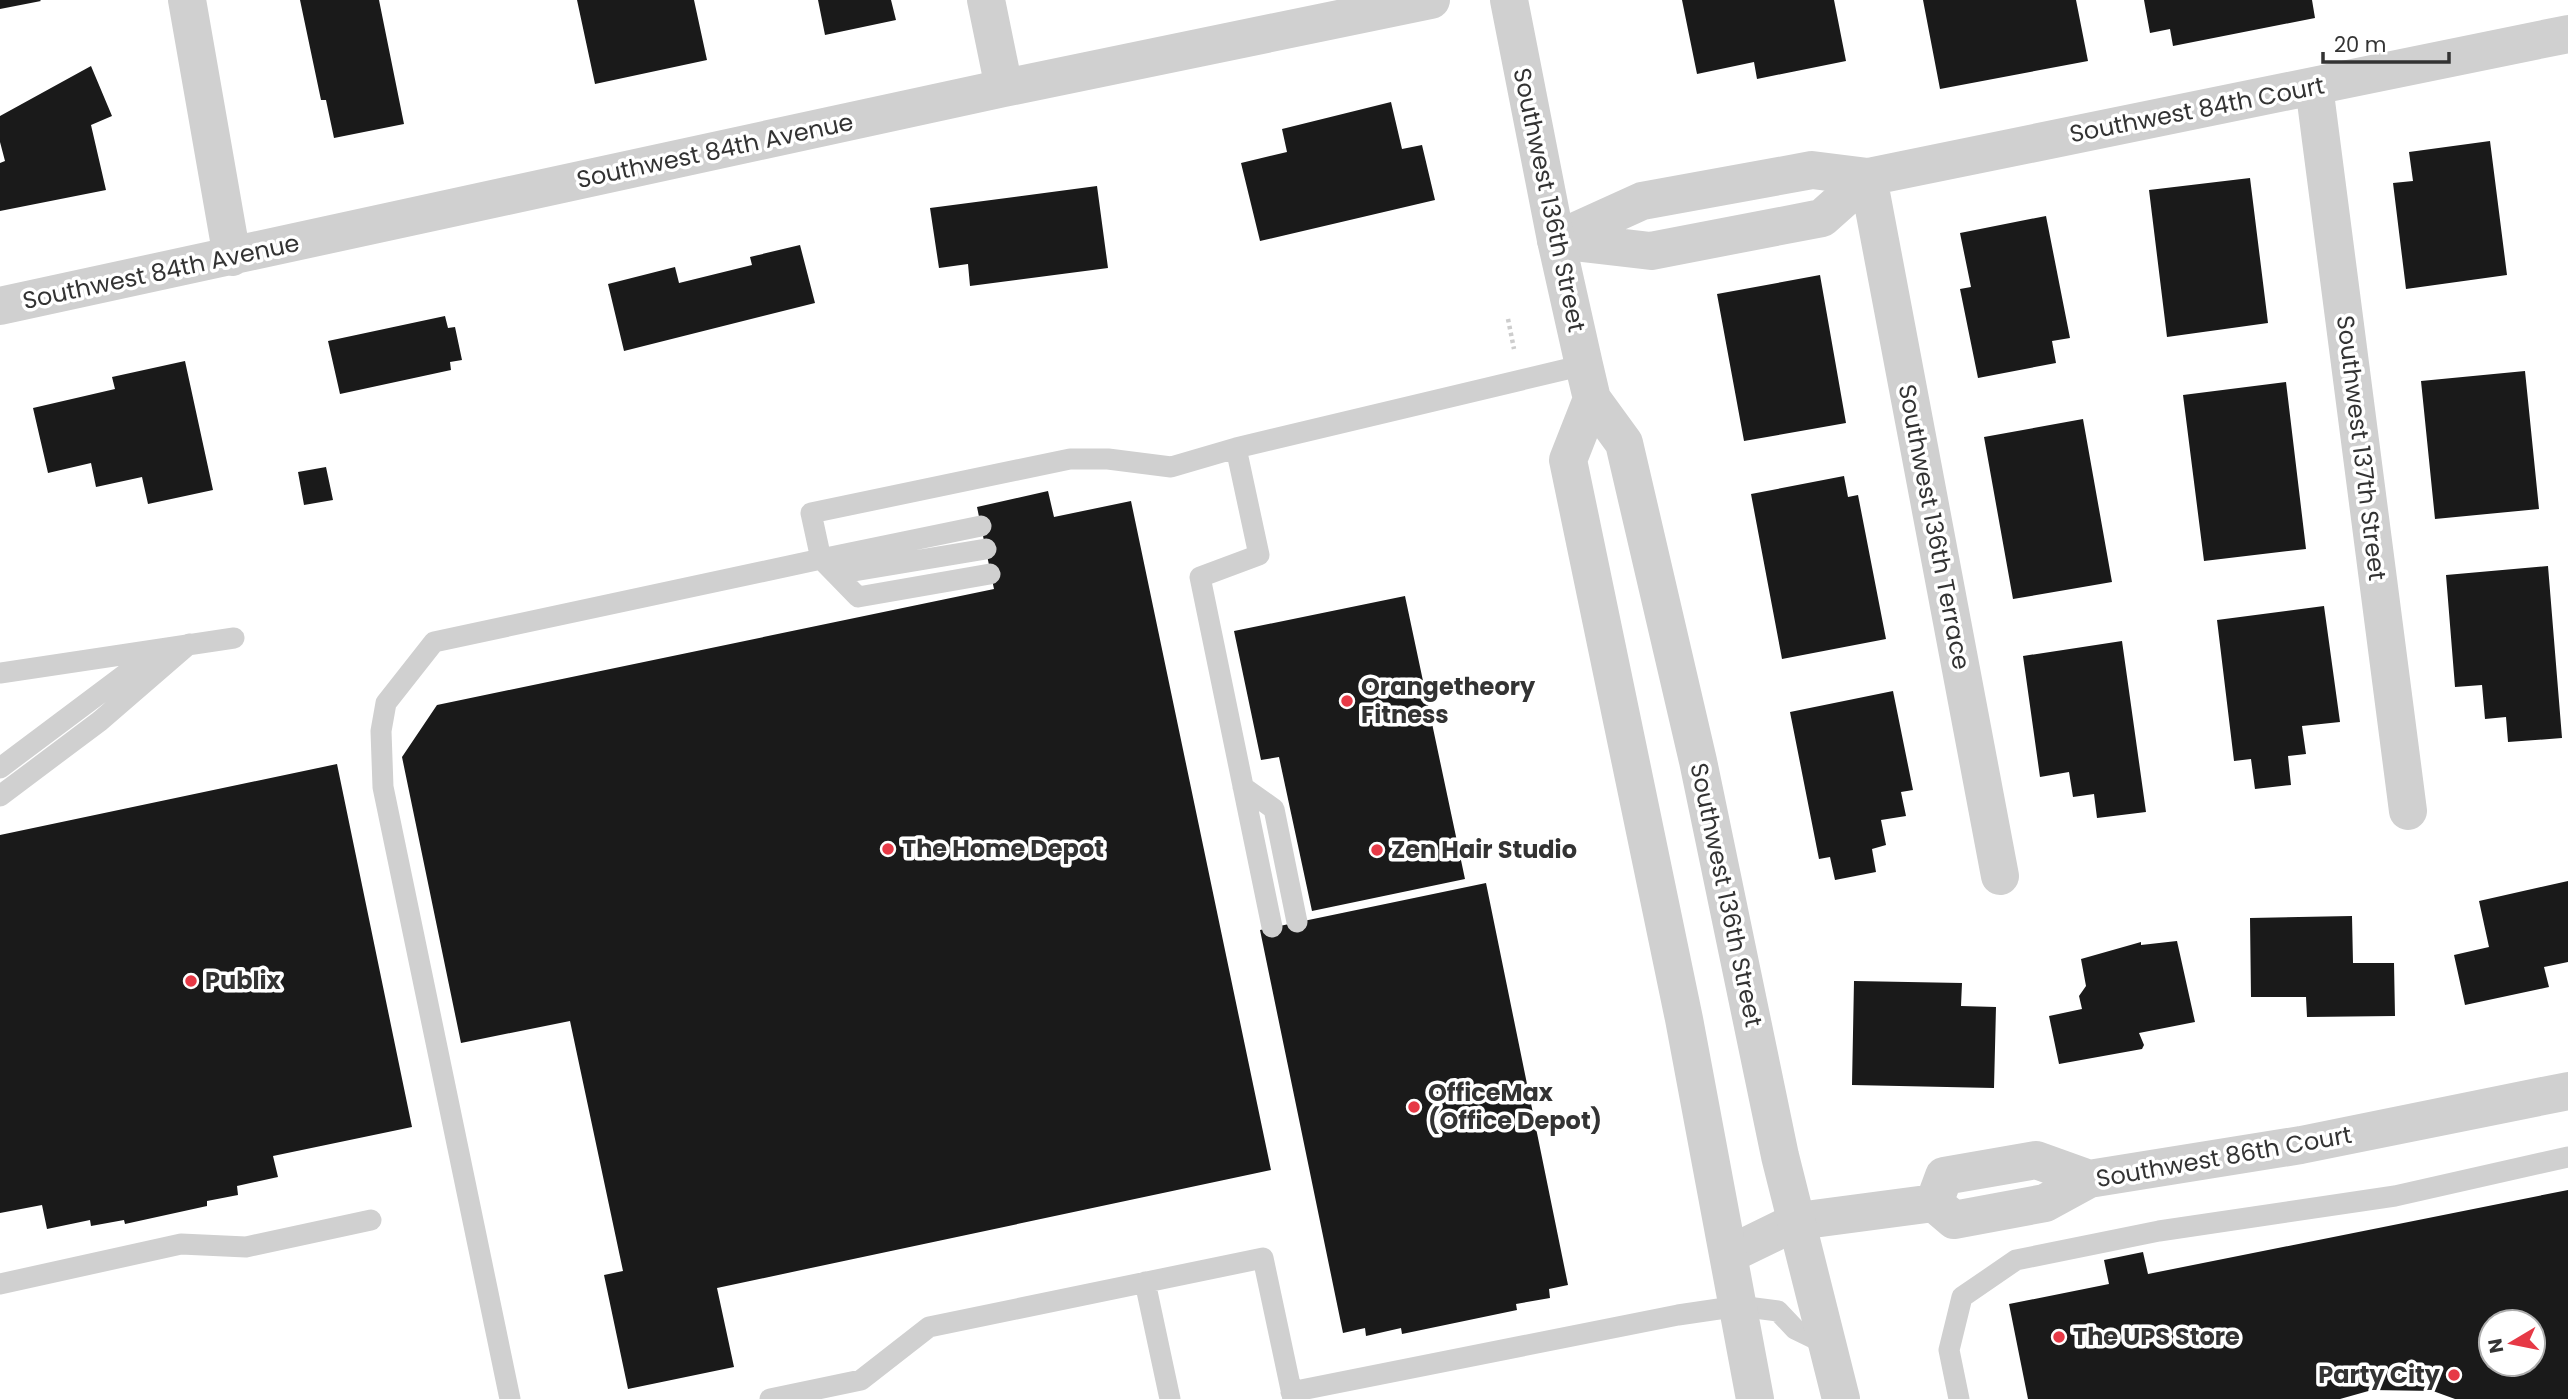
<svg xmlns="http://www.w3.org/2000/svg" width="2568" height="1399" font-family="Poppins,sans-serif">
  <style>
    .building { fill: #1a1a1a; fill-rule: evenodd }
    .lines { fill: none; stroke-linecap: round; stroke-linejoin: round }
    .path { stroke: #cdcdcd; stroke-width: 4.5; stroke-dasharray: 3.5 3.5; stroke-linecap: butt }
    .service { stroke: #d0d0d0; stroke-width: 21 }
    .minor { stroke: #d0d0d0; stroke-width: 38 }
    .tertiary { stroke: #d0d0d0; stroke-width: 38 }
    .poi-dot { fill: #e63946; stroke: #fff; stroke-width: 2.5 }
    .labels { text-anchor: middle; stroke-width: 7; stroke-linejoin: round; paint-order: stroke }
    .street-label { font-size: 24px; fill: #333; stroke: #fff }
    .poi-label { font-size: 24px; font-weight: bold; fill: #333; stroke: #fff; text-anchor: start }
  </style>
  <rect width="100%" height="100%" fill="#fff"/>
  <path class="building" d="M0,0H40L41,1L0,9Z
    M300,0H379L404,124L334,138L326,100H321Z
    M577,0H694L707,60L595,84Z
    M818,0H891L896,20L825,35Z
    M1682,0H1834L1846,61L1757,79L1754,62L1697,74Z
    M1923,0H2076L2088,61L1940,89Z
    M2144,0H2312L2315,18L2173,46L2170,29L2150,33Z
    M91,66L112,116L91,125L106,190L0,211V163L5,161L0,142V116Z
    M1391,102L1402,149L1422,145L1435,200L1260,241L1241,163L1287,152L1282,129Z
    M2490,141L2507,275L2406,289L2393,183L2413,181L2409,152Z
    M2250,178L2268,323L2167,337L2149,190Z
    M1097,186L1108,268L970,286L968,264L939,268L930,208Z
    M2046,216L2070,338L2052,341L2056,363L1978,378L1960,289L1971,287L1960,233Z
    M800,245L815,303L624,351L608,284L675,267L679,283L752,265L750,257Z
    M1820,275L1846,423L1744,441L1717,294Z
    M445,316L448,328L455,327L462,360L450,362L451,370L340,394L328,341Z
    M185,361L213,490L148,504L142,477L96,487L91,463L48,473L33,408L115,389L112,377Z
    M2525,371L2539,509L2435,519L2421,381Z
    M2286,382L2306,549L2204,561L2183,395Z
    M2083,419L2112,582L2013,599L1984,437Z
    M326,467L333,500L304,505L298,472Z
    M1844,476L1848,497L1858,495L1886,639L1782,659L1751,494Z
    M1048,491L1054,517L1131,501L1271,1170L717,1288L734,1367L628,1389L604,1275L623,1271L570,1021L461,1043L402,757L437,705L994,589L977,507Z
    M2548,566L2562,738L2508,742L2506,717L2485,719L2482,685L2455,687L2446,575Z
    M1405,596L1465,879L1312,911L1279,757L1261,760L1234,631Z
    M2324,606L2340,722L2302,726L2306,754L2288,756L2291,785L2255,789L2251,759L2234,761L2217,620Z
    M2122,641L2146,812L2097,818L2094,794L2073,797L2069,772L2040,777L2023,656Z
    M1893,691L1913,790L1901,792L1906,816L1881,820L1886,845L1872,849L1876,872L1835,880L1830,857L1819,859L1790,712Z
    M337,764L412,1127L273,1156L278,1177L237,1186L238,1195L207,1201V1206L125,1224L124,1220L91,1226L90,1220L47,1229L42,1205L0,1213V835Z
    M2568,881V962L2544,967L2549,987L2465,1005L2454,955L2489,947L2479,901Z
    M1486,883L1568,1285L1549,1289L1550,1298L1516,1304L1517,1310L1402,1334L1401,1328L1366,1336L1365,1328L1343,1333L1260,930Z
    M2352,916L2353,963H2394L2395,1016L2307,1017L2306,997H2251L2250,918Z
    M2177,941L2195,1022L2139,1033L2144,1045L2142,1049L2059,1064L2049,1016L2082,1009L2079,996L2086,986L2081,959L2141,942V945Z
    M1854,981L1962,983L1961,1006L1996,1007L1994,1088L1852,1085Z
    M2568,1190V1399H2455L2433,1391L2372,1390L2340,1399H2028L2009,1304L2109,1284L2104,1260L2143,1252L2148,1274ZM2491,1322H2533V1364H2491Z"/>
  <g class="lines">
    <path class="path" d="M1508,319L1514,349"/>
    <path class="service" d="M1236,448L1259,555L1200,577L1272,927
      M821,559L858,597L990,574
      M821,559L981,526
      M826,561L854,571L986,549
      M0,673L234,638
      M0,768L155,652
      M1243,787L1274,809L1297,922
      M0,796L100,721L189,644
      M1145,1282L1170,1399
      M0,1284L181,1244L246,1247L371,1220
      M1291,1392L1678,1315L1739,1306L1778,1311L1795,1329L1830,1346
      M510,1399L383,787L381,731L386,703L434,642L821,559L811,513L1070,459H1108L1171,467L1236,448L1584,365
      M770,1399L861,1380L929,1327L1263,1258L1293,1399
      M1959,1399L1949,1350L1962,1297L2016,1260L2159,1231L2395,1196L2568,1157"/>
    <path class="minor" d="M187,0L232,257
      M986,0L1004,88
      M2314,86L2408,811
      M1812,170L1868,177L1822,218L1651,251L1556,240L1642,201Z
      M0,306L1004,88L1431,0
      M2000,876L1868,177L2568,34
      M1934,1203L1944,1176L2036,1160L2089,1179
      M1730,1254L1798,1221L1934,1203L1954,1220L2045,1203L2089,1179L2301,1145L2568,1091"/>
    <path class="tertiary" d="M1509,0L1556,240L1584,365L1592,399L1624,443L1698,761L1780,1156L1841,1399
      M1592,399L1568,460L1684,1019L1755,1399"/>
  </g>
  <g class="poi-dot">
    <circle cx="1347" cy="701" r="7"/>
    <circle cx="888" cy="849" r="7"/>
    <circle cx="1377" cy="850" r="7"/>
    <circle cx="191" cy="981" r="7"/>
    <circle cx="1414" cy="1107" r="7"/>
    <circle cx="2059" cy="1337" r="7"/>
    <circle cx="2454" cy="1375" r="7"/>
  </g>
  <g class="labels">
    <g class="street-label">
      <text transform="translate(2197 110) rotate(-11)" y="8">Southwest 84th Court</text>
      <text transform="translate(715 151) rotate(-12)" y="8">Southwest 84th Avenue</text>
      <text transform="translate(1549 200) rotate(78)" y="8">Southwest 136th Street</text>
      <text transform="translate(161 272) rotate(-12)" y="8">Southwest 84th Avenue</text>
      <text transform="translate(2361 448) rotate(83)" y="8">Southwest 137th Street</text>
      <text transform="translate(1934 527) rotate(79)" y="8">Southwest 136th Terrace</text>
      <text transform="translate(1726 895) rotate(78)" y="8">Southwest 136th Street</text>
      <text transform="translate(2224 1157) rotate(-10)" y="8">Southwest 86th Court</text>
    </g>
    <g class="poi-label">
      <text x="1361" y="695">Orangetheory<tspan x="1361" dy="28">Fitness</tspan></text>
      <text x="902" y="857">The Home Depot</text>
      <text x="1391" y="858">Zen Hair Studio</text>
      <text x="205" y="989">Publix</text>
      <text x="1428" y="1101">OfficeMax<tspan x="1428" dy="28">(Office Depot)</tspan></text>
      <text x="2073" y="1345">The UPS Store</text>
      <text x="2440" y="1383" text-anchor="end">Party City</text>
    </g>
  </g>
  <g transform="translate(2512 1343) rotate(260)"><circle r="33" fill="#ffffff" stroke="#adadad" stroke-width="2"/>
  <path d="M0-5L12 26L0 18L-12 26Z" fill="#e63946"/>
  <text y="-10" font-size="19" font-weight="bold" text-anchor="middle" fill="#333333">N</text>
  </g>
  <path d="M2323 52v10h126v-10" fill="none" stroke="#333333" stroke-width="3.5"/>
  <text x="2334" y="52" font-size="21" fill="#333333" stroke="#ffffff" stroke-width="5" paint-order="stroke">20 m</text>
</svg>
